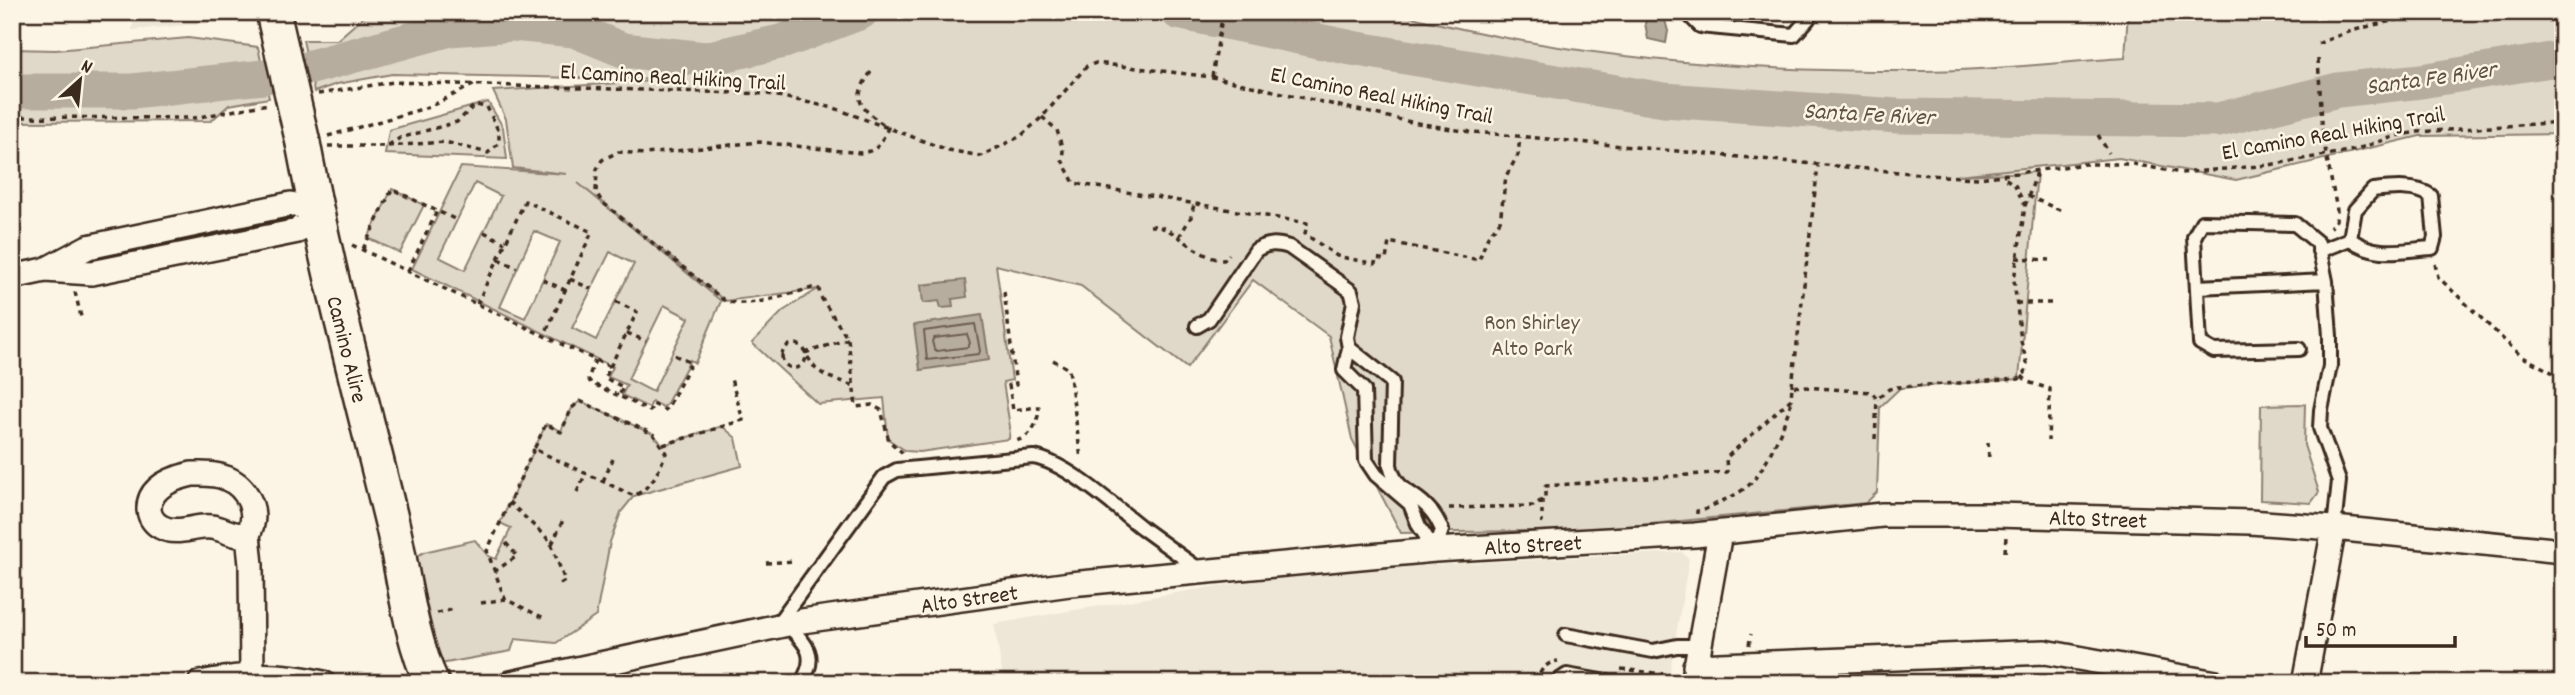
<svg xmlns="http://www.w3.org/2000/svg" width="2575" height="695" font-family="Dekko,sans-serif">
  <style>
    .built { fill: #eee6d6 }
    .green { fill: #e0d8c8; stroke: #8e8173; stroke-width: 2; fill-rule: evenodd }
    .water { fill: #b7ad9e; stroke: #85796b; stroke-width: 2 }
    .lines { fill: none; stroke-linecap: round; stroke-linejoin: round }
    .shore { stroke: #6d5e51; stroke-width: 2 }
    .river { stroke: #b7ad9e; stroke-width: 35 }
    .lane-casing { stroke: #3b2a1e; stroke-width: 18 }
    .street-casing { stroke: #3b2a1e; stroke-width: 28 }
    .secondary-casing { stroke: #3b2a1e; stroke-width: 38 }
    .path { stroke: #3b2a1e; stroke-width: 3.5; stroke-dasharray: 5 5; stroke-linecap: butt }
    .lane { stroke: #fcf5e5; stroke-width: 12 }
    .street { stroke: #fcf5e5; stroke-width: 23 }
    .secondary { stroke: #fcf5e5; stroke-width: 33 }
    .secondary-bridge-casing { stroke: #3b2a1e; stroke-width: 38; stroke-linecap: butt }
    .secondary-bridge { stroke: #fcf5e5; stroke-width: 33 }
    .labels { text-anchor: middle; stroke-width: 5; stroke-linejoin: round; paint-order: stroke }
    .street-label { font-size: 23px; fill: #3b2a1e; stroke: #fcf5e5 }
    .park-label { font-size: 23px; fill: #645648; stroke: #fcf5e5 }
    .water-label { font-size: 24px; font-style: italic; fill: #605144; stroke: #fcf5e5 }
  </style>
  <rect width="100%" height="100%" fill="#fcf5e5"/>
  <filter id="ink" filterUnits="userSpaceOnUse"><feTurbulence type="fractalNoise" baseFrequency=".0143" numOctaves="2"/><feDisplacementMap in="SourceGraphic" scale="14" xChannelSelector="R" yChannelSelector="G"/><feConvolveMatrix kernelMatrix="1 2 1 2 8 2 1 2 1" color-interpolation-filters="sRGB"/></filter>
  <g filter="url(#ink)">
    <path class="built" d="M135,12H239L233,21L132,30Z
      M1682,552L1689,559L1668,683H1004L994,624L1211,587L1353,569Z"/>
    <path class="green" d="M369,12H1393C1565,59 1746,72 1924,71C1991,71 2059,62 2125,58L2128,12H2563V134L2420,136L2236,180L2119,158L1958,175L2037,172L2019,379L1900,388L1880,407L1877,492L1866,503L1588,530L1401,533L1352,439L1329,336L1253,280L1187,368L1081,286L996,265L1012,380L1003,382L1010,427L1009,439L920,452L906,451L888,439L884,398L818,404L752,343L783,311L818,289L725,301L578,183L721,301L695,363L690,360L666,405L663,407L652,402L649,408L622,395L627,385L608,377L613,367L412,269L461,167L567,174L513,168L506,119L493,91L668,80L392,74L337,84L314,92L303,40H337ZM475,183L501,196L465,270L439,257ZM534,231L560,242L525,318L500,307ZM610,252L634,264L596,340L572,328ZM664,305L689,318L653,392L628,379Z
      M188,38L258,47L269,98L229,105L211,121L12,122V49L56,50Z
      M488,102L503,127L507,159L385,154L389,130Z
      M392,189L424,205L400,253L368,238Z
      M580,401L653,434L663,445L722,426L736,438L742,466L634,496L621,512L610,542L596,616L556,643L515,639L511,651L440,664L416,557L424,552L475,540L488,556L496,559L511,528L500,523L546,424L561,431L572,408Z
      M2305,404L2304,445L2319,492L2311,503L2260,500L2261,405Z"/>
    <path class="water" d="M1652,12L1664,17L1668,31L1666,43L1648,39L1645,23Z
      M965,280L967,297L952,299L953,307L941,308L939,301L923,303L921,285Z
      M982,315L989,360L920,370L914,325Z"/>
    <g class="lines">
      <path class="shore" d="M975,324L980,351L979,354L927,360L924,331Z
        M967,334L970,343L968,347L937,351L934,349L932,341L934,338Z"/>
      <path class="river" d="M1178,12L1352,48L1664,100L1898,116L2218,120L2338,90L2421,81L2563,58
        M311,67L450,29L513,24L574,30L623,50L705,59L784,41L861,12
        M12,91H132L264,77"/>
      <defs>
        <path id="lane" d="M1686,12L1700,26L1794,35L1808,19L1809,12
          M2319,251L2350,239C2376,258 2402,250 2432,248L2435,237L2431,196C2416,185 2391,188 2373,190L2355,210L2350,239
          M2197,287L2326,281
          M1197,326L1209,319L1256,250C1268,243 1276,243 1289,247L1351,291L1354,302L1347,337L1349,348L1344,370L1364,390L1366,460L1376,475L1410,504L1419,526L1435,550
          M1349,348L1392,382L1390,465C1396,493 1415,491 1430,510C1435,515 1439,523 1442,530L1435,550
          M2299,349L2214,351L2200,343L2194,237L2202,222L2295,224L2318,243L2326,281L2330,336V366L2321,410L2320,428L2339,481L2334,528
          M786,624C807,644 819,656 801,683
          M776,626L884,477L897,470L1033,457C1066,462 1115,507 1142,528C1161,542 1181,556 1200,570
          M1566,635L1653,651L1677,646H1699
          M1555,683L1567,675L1613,683"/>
        <path id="street" d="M291,204L316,211L298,231L92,273L45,270L88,247Z
          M12,277L45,270
          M192,474C204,474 215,473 226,478C248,487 260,513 248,534C234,538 224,528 211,527C194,525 178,536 161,527C155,524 150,518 149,510C148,487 174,478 192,474Z
          M248,534L251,565L252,675
          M1695,666L2045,652L2216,683
          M200,683C247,674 276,672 323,683
          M511,683L802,621L1070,584L1435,550L1695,535L1882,515H1995L2250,522L2334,528L2563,551
          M1693,683L1720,533
          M2305,683L2334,528"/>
        <path id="secondary" d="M303,143C327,271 361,396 392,523C404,574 409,635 432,683"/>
      </defs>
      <use href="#lane" class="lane-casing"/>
      <use href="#street" class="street-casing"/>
      <use href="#secondary" class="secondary-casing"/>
      <path class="path" d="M2318,44C2356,26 2401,19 2443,12
        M2318,59L2323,138L2337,210L2336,220L2330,228
        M871,72C849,103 862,108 888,128C880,144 879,151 860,153L759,142L646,154L618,152L602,160L597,169L596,192L602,202L725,301C753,308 785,295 812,288L819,289L820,296L848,339L856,407L872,405L881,410L889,441L904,454
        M1212,77L1223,12
        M318,94L393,82L768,94L834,108L948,150L981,156L1021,136L1042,117L1087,66L1096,63L1212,77L1406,121L1463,131L1942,176L1979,178L2085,164H2133L2181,173L2269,165L2354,150L2396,136L2418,132L2563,122
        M12,117L194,118L268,104
        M1042,117L1057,130L1063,151L1062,160L1074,183L1307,223L1305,234L1337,256L1375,264L1376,258L1386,260L1389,242L1479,260L1488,236L1500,221L1506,176L1518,155L1520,137
        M2098,135L2109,153
        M328,136L429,107L475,84
        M328,146H387L445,142L488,153L499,143V132L487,107L475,105L457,122L400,138L387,146
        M2028,196L2064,212
        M2025,206L2037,172
        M1150,226C1175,224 1194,258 1224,260L1229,254
        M484,232L505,243
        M1179,237L1191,217L1194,204
        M352,245L610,367L605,378L623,387L619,396L650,411L653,404L665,410L668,407L691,363L672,354
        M363,249L392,189L437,211
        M2016,258L2050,260
        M498,259L517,268
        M2435,264L2438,277L2521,356L2563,378
        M408,271L437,211L457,220
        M570,279L591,289
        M543,280L565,290
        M75,292L82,321
        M1004,292L1016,385H1009L1013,410L1039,407C1038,424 1032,436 1016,441
        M2016,303H2051
        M477,304L525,201L592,232L544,336
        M627,333L646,341
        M848,339L805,353L815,368L826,376L854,386
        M782 356a12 12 0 1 1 24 0a12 12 0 1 1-24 0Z
        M595,360L588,379L591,383L619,396
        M1053,360L1069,369L1081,459
        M610,367L637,312L615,301
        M2022,376L2028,382L2050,389L2048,441
        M1792,386L1818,166
        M580,401L653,434L666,453C658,472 653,486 634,496L534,449L546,424L561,432L572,408Z
        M1875,439L1877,399
        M1988,442L1989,462
        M663,445L743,420L731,379
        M534,449L487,551L505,599L544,618
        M603,481L613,459
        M577,492L586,473
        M1542,500V523
        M509,502L550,541L565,581L560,584
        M1449,508L1533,506L1545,498V486L1727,472L1726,458L1791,399L1792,386L1872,392L1877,399L1889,389L1898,387L2019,379L2025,373L2027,363L2021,341L2014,280L2025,206L2015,185L2003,177
        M1697,514V511L1704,510C1718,502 1737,496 1749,485C1764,472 1787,421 1791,401
        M552,544L564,518
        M2005,552L2006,536
        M766,563L795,561
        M494,572L517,556L505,542
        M481,603L505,599
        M437,613L454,609
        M1749,645L1751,634
        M1621,669L1671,675
        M1537,683C1539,670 1546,663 1558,661"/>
      <use href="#lane" class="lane"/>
      <use href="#street" class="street"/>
      <use href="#secondary" class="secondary"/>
      <defs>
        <path id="secondary-bridge" d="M273,12L303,143"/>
      </defs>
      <use href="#secondary-bridge" class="secondary-bridge-casing"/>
      <use href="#secondary-bridge" class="secondary-bridge"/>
    </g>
  </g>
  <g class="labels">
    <g class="street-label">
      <text transform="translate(673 76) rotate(3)" y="8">El Camino Real Hiking Trail</text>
      <text transform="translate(1382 94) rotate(11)" y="8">El Camino Real Hiking Trail</text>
      <text transform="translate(2333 132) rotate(-10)" y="8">El Camino Real Hiking Trail</text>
      <text transform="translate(348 349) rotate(76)" y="8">Camino Alire</text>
      <text transform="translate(2098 518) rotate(2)" y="8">Alto Street</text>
      <text transform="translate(1533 544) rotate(-3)" y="8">Alto Street</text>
      <text transform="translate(969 598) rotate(-8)" y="8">Alto Street</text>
    </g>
    <g class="park-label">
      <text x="1532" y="329">Ron Shirley<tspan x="1532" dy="26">Alto Park</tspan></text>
    </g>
    <g class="water-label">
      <text transform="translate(2431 77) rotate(-8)" y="8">Santa Fe River</text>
      <text transform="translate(1869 113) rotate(3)" y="8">Santa Fe River</text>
    </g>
  </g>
  <rect width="2575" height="695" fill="none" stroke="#fcf5e5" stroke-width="42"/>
  <rect x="21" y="21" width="2533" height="653" fill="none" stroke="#3b2a1e" stroke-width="2.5" filter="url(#ink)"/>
  <g transform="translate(80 80) rotate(27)" stroke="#fcf5e5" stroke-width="5" paint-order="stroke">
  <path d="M0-5L12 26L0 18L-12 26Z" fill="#3b2a1e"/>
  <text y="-10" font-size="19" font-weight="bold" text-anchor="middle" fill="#3b2a1e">N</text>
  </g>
  <path d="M2306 636v10h149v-10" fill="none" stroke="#3b2a1e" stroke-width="3.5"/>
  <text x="2316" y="636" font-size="21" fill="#3b2a1e" stroke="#fcf5e5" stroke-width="5" paint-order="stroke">50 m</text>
</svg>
